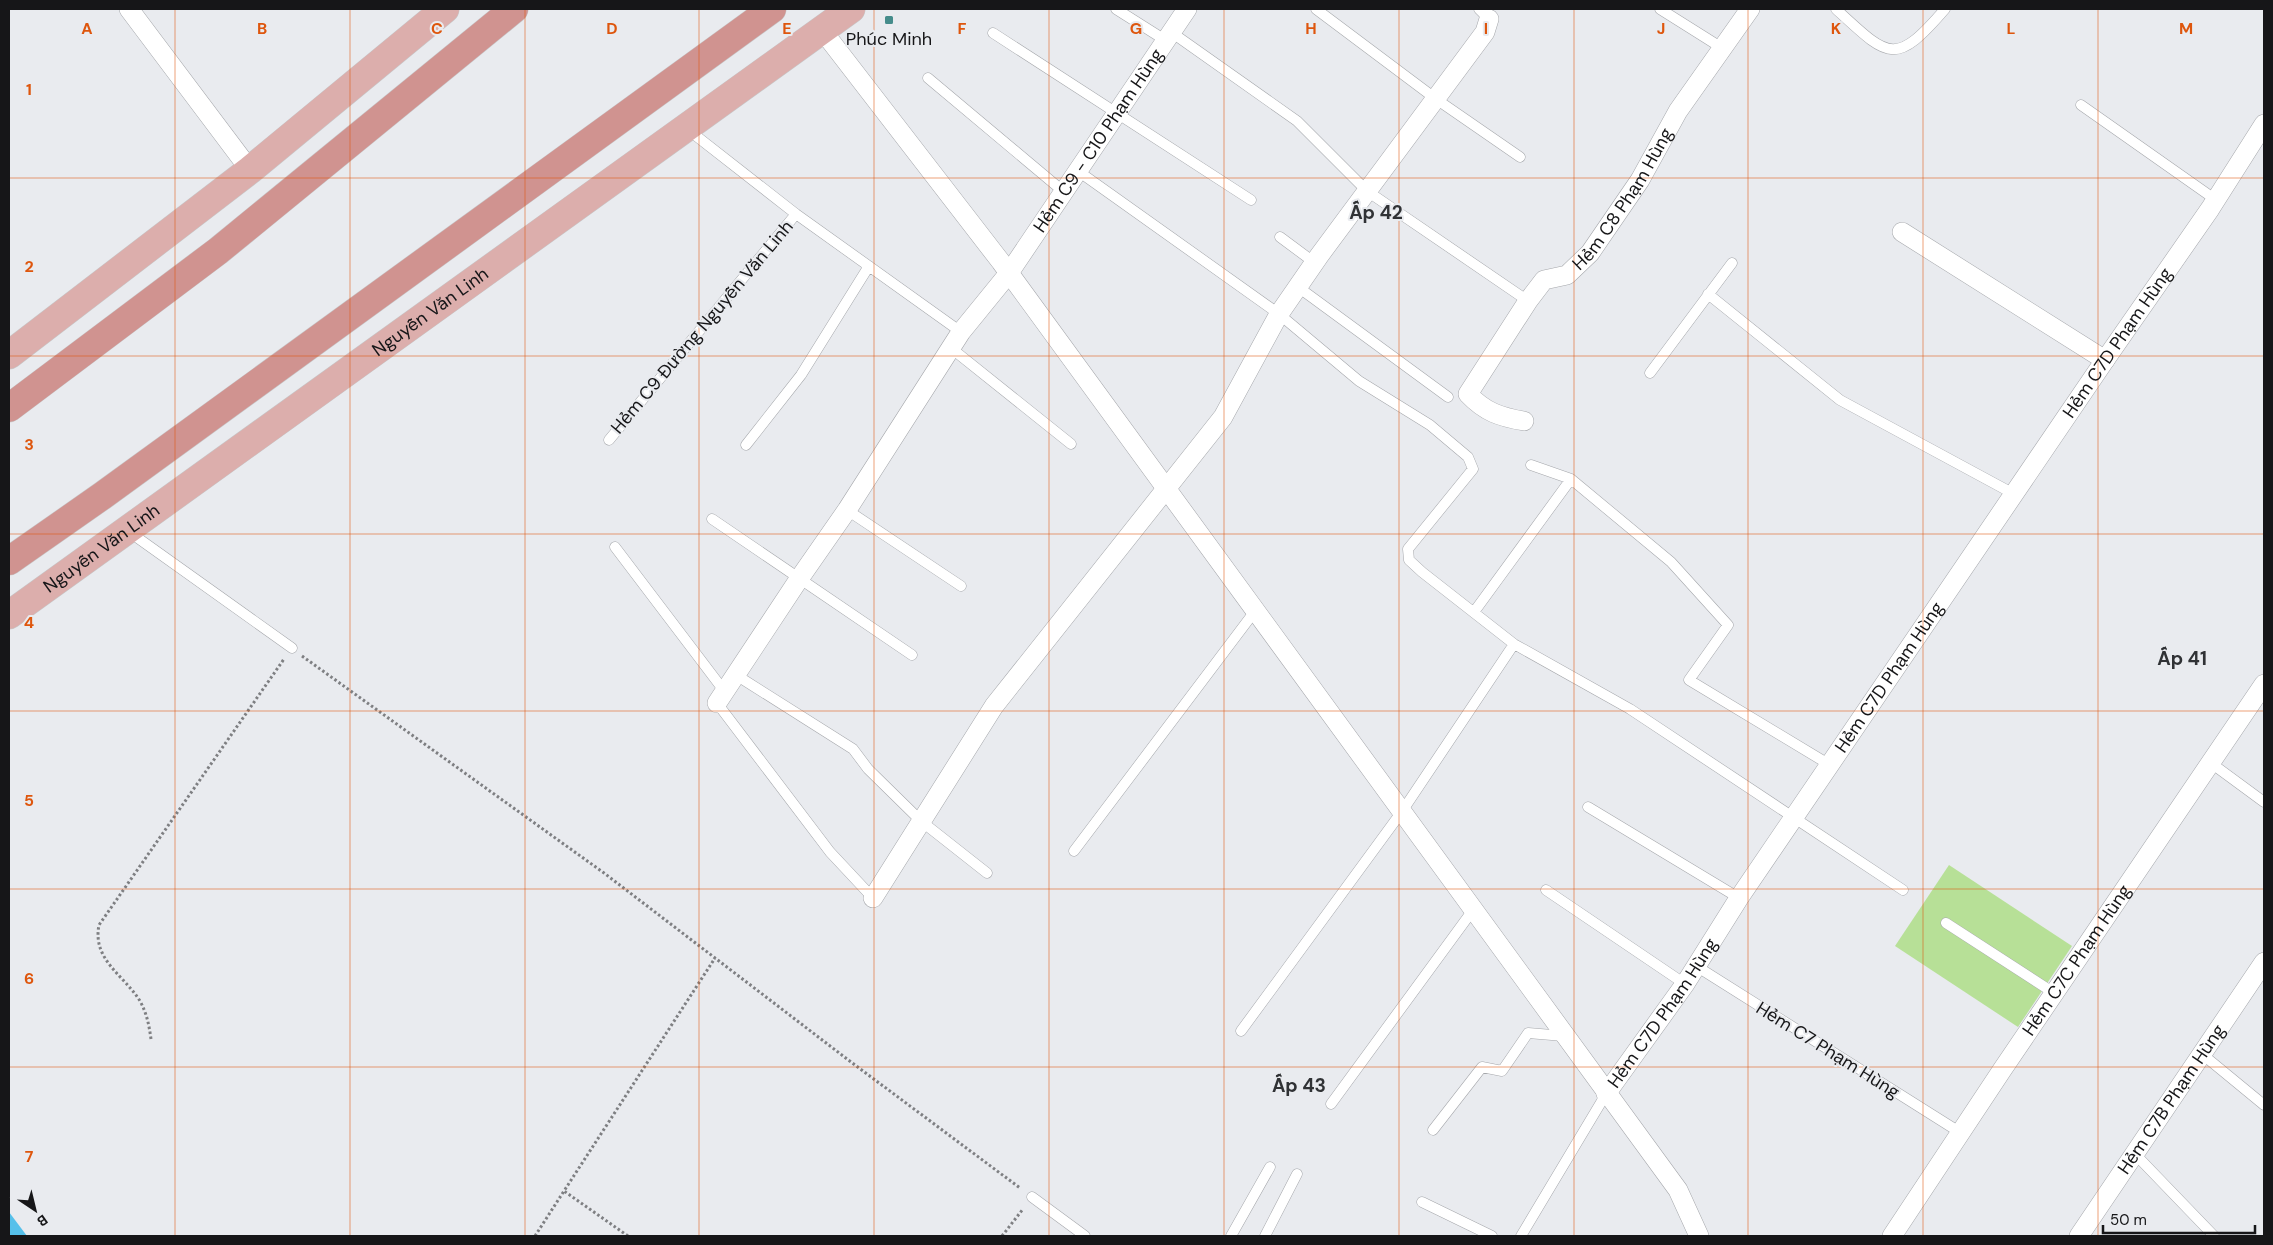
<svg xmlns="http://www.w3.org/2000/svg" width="2273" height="1245" font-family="'DM Sans',sans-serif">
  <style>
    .green { fill: #b7e097 }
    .water { fill: #56c0ea }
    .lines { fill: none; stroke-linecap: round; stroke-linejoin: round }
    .service-casing { stroke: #a5a7ab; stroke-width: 11 }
    .minor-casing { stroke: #a5a7ab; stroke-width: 20 }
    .primary-casing { stroke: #c7c7c8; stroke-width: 29 }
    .trunk-casing { stroke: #c7c7c8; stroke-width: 29 }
    .path { stroke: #7e7f82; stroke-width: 3; stroke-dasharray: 2.5 2.5; stroke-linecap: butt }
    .service { stroke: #fff; stroke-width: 10 }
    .minor { stroke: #fff; stroke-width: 19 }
    .primary { stroke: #dcaeac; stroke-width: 28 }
    .trunk { stroke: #d09390; stroke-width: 28 }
    .grid { fill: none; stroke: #de560d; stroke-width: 1; stroke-opacity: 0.55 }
    .poi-dot { fill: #458c8b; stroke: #e9ebef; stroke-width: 2 }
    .labels { text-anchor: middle; stroke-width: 4; stroke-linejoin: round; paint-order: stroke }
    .poi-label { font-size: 18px; fill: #161618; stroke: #e9ebef }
    .street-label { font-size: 18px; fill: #161618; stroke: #e9ebef }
    .neighbourhood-label { font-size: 19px; font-weight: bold; fill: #303235; stroke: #e9ebef }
    .grid-label { font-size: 16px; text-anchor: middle; font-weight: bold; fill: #de560d; stroke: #e9ebef; stroke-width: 4; stroke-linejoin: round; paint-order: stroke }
  </style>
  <rect width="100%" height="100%" fill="#e9ebef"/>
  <path class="green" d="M1949,865L2072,946L2018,1027L1895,946Z"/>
  <path class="water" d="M9,1212L27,1236H9Z"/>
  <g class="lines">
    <defs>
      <path id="service" d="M1116,9L1165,40
        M1316,9L1436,99L1520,157
        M1479,9L1489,19
        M1660,9L1722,48
        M1836,9C1889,58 1895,67 1945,9
        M1171,32L1297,121L1367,191L1528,301
        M993,33L1251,200
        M928,78L1064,192
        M2081,105L2216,200
        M686,128L796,214L961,332
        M1078,171L1279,314L1359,381L1430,425L1468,457L1473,469L1408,549L1409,560L1422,572L1514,644L1630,709L1903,890
        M1280,237L1315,263
        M1298,287L1448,397
        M1708,294L1840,400L2014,494
        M951,348L1071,444
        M1650,373L1732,263
        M609,440L796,214
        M746,445L801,375L869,266
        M1571,479L1671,562L1728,625L1689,680L1830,765
        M847,510L961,586
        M712,519L912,655
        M128,531L292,648
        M615,547L725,692
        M1474,612L1571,479L1531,465
        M736,675L853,749L868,769L921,821L987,873
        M717,703L830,852L873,898
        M2211,763L2264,802
        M1588,807L1739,898
        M1074,851L1255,611
        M1546,890L1685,984
        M1946,923L2054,993
        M1696,966L1961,1133
        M1241,1031L1403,810L1514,644
        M2202,1054L2264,1105
        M1331,1104L1473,910
        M1433,1130L1482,1067L1502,1071L1528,1033L1564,1036
        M2135,1154L2214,1236
        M1032,1197L1085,1236
        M1422,1202L1492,1236
        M1231,1236L1270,1167
        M1265,1236L1297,1174
        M1521,1236L1606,1094"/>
      <g id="minor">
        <path d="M129,9L250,170"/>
        <path d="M822,30L1001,262L1678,1190L1699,1236"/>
        <path d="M1902,232L2105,360"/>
        <path id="s1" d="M1524,421C1500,417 1485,412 1468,394L1528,301L1544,280L1567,275L1590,253L1640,180L1678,111L1750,9"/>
        <path id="s2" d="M717,703L799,579L847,510L961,332L1009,273L1187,9"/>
        <path d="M873,898L994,706L1223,417L1279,314L1319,256L1485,32L1489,19"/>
        <path id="s3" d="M1606,1094L1685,984L1739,898L2105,360L2210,209L2264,124"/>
        <path id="s4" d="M1892,1236L2002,1070L2264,684"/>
        <path id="s5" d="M2079,1236L2264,962"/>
      </g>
      <g id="primary">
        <path d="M9,355L250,170L445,9"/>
        <path id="s6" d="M9,615L851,9"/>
      </g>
      <path id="trunk" d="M9,408L218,251L514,9
        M9,561L102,496L772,9"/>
    </defs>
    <use href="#service" class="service-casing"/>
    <use href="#minor" class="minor-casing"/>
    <use href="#primary" class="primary-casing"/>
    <use href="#trunk" class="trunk-casing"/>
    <path class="path" d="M302,656L604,873L851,1062L1020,1188
      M151,1039C149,1025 147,1014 140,1001C124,975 92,960 99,925L284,659
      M535,1236L564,1191
      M628,1236L564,1191L715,958
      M1002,1236L1023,1209"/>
    <use href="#service" class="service"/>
    <use href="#minor" class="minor"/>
    <use href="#primary" class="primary"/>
    <use href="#trunk" class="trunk"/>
  </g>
  <path class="grid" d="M175,9V1236M350,9V1236M525,9V1236M699,9V1236M874,9V1236M1049,9V1236M1224,9V1236M1399,9V1236M1574,9V1236M1748,9V1236M1923,9V1236M2098,9V1236M9,178H2264M9,356H2264M9,534H2264M9,711H2264M9,889H2264M9,1067H2264"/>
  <rect class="poi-dot" x="884" y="15" width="10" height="10" rx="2.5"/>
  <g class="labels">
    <g class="poi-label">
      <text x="889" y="45">Phúc Minh</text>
    </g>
    <g class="street-label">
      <text dy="6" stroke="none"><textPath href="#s2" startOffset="680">Hẻm C9 - C10 Phạm Hùng</textPath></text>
      <text dy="6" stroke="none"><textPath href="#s1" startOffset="319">Hẻm C8 Phạm Hùng</textPath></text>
      <text dy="6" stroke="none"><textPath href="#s6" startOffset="519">Nguyễn Văn Linh</textPath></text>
      <text transform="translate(702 327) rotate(-50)" y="6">Hẻm C9 Đường Nguyễn Văn Linh</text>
      <text dy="6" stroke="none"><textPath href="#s3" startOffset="909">Hẻm C7D Phạm Hùng</textPath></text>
      <text dy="6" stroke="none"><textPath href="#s6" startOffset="114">Nguyễn Văn Linh</textPath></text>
      <text dy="6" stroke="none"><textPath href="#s3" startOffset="504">Hẻm C7D Phạm Hùng</textPath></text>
      <text dy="6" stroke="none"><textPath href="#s4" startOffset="332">Hẻm C7C Phạm Hùng</textPath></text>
      <text dy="6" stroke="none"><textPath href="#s3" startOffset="99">Hẻm C7D Phạm Hùng</textPath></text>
      <text transform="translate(1828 1050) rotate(32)" y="6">Hẻm C7 Phạm Hùng</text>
      <text dy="6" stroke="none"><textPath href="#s5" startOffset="165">Hẻm C7B Phạm Hùng</textPath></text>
    </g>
    <g class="neighbourhood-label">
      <text x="1376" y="219">Ấp 42</text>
      <text x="2182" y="665">Ấp 41</text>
      <text x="1299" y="1092">Ấp 43</text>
    </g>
  </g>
  <g class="grid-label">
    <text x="87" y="34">A</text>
    <text x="262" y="34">B</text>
    <text x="437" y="34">C</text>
    <text x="612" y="34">D</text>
    <text x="787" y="34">E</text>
    <text x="962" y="34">F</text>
    <text x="1136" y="34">G</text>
    <text x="1311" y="34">H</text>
    <text x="1486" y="34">I</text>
    <text x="1661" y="34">J</text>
    <text x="1836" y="34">K</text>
    <text x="2011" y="34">L</text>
    <text x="2186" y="34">M</text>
    <text x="29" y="95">1</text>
    <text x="29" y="272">2</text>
    <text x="29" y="450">3</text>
    <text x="29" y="628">4</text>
    <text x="29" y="806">5</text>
    <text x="29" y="984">6</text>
    <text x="29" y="1162">7</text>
  </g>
  <rect width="2273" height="1245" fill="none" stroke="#161618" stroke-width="20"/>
  <g transform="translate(35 1210) rotate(145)" stroke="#e9ebef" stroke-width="4" paint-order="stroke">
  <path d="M0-4L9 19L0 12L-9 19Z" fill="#161618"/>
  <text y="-8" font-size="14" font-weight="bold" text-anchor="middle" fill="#161618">B</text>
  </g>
  <path d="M2103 1225v8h152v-8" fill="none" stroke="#161618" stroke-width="2.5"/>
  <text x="2110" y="1225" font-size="15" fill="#161618" stroke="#e9ebef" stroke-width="4" paint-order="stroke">50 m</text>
</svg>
